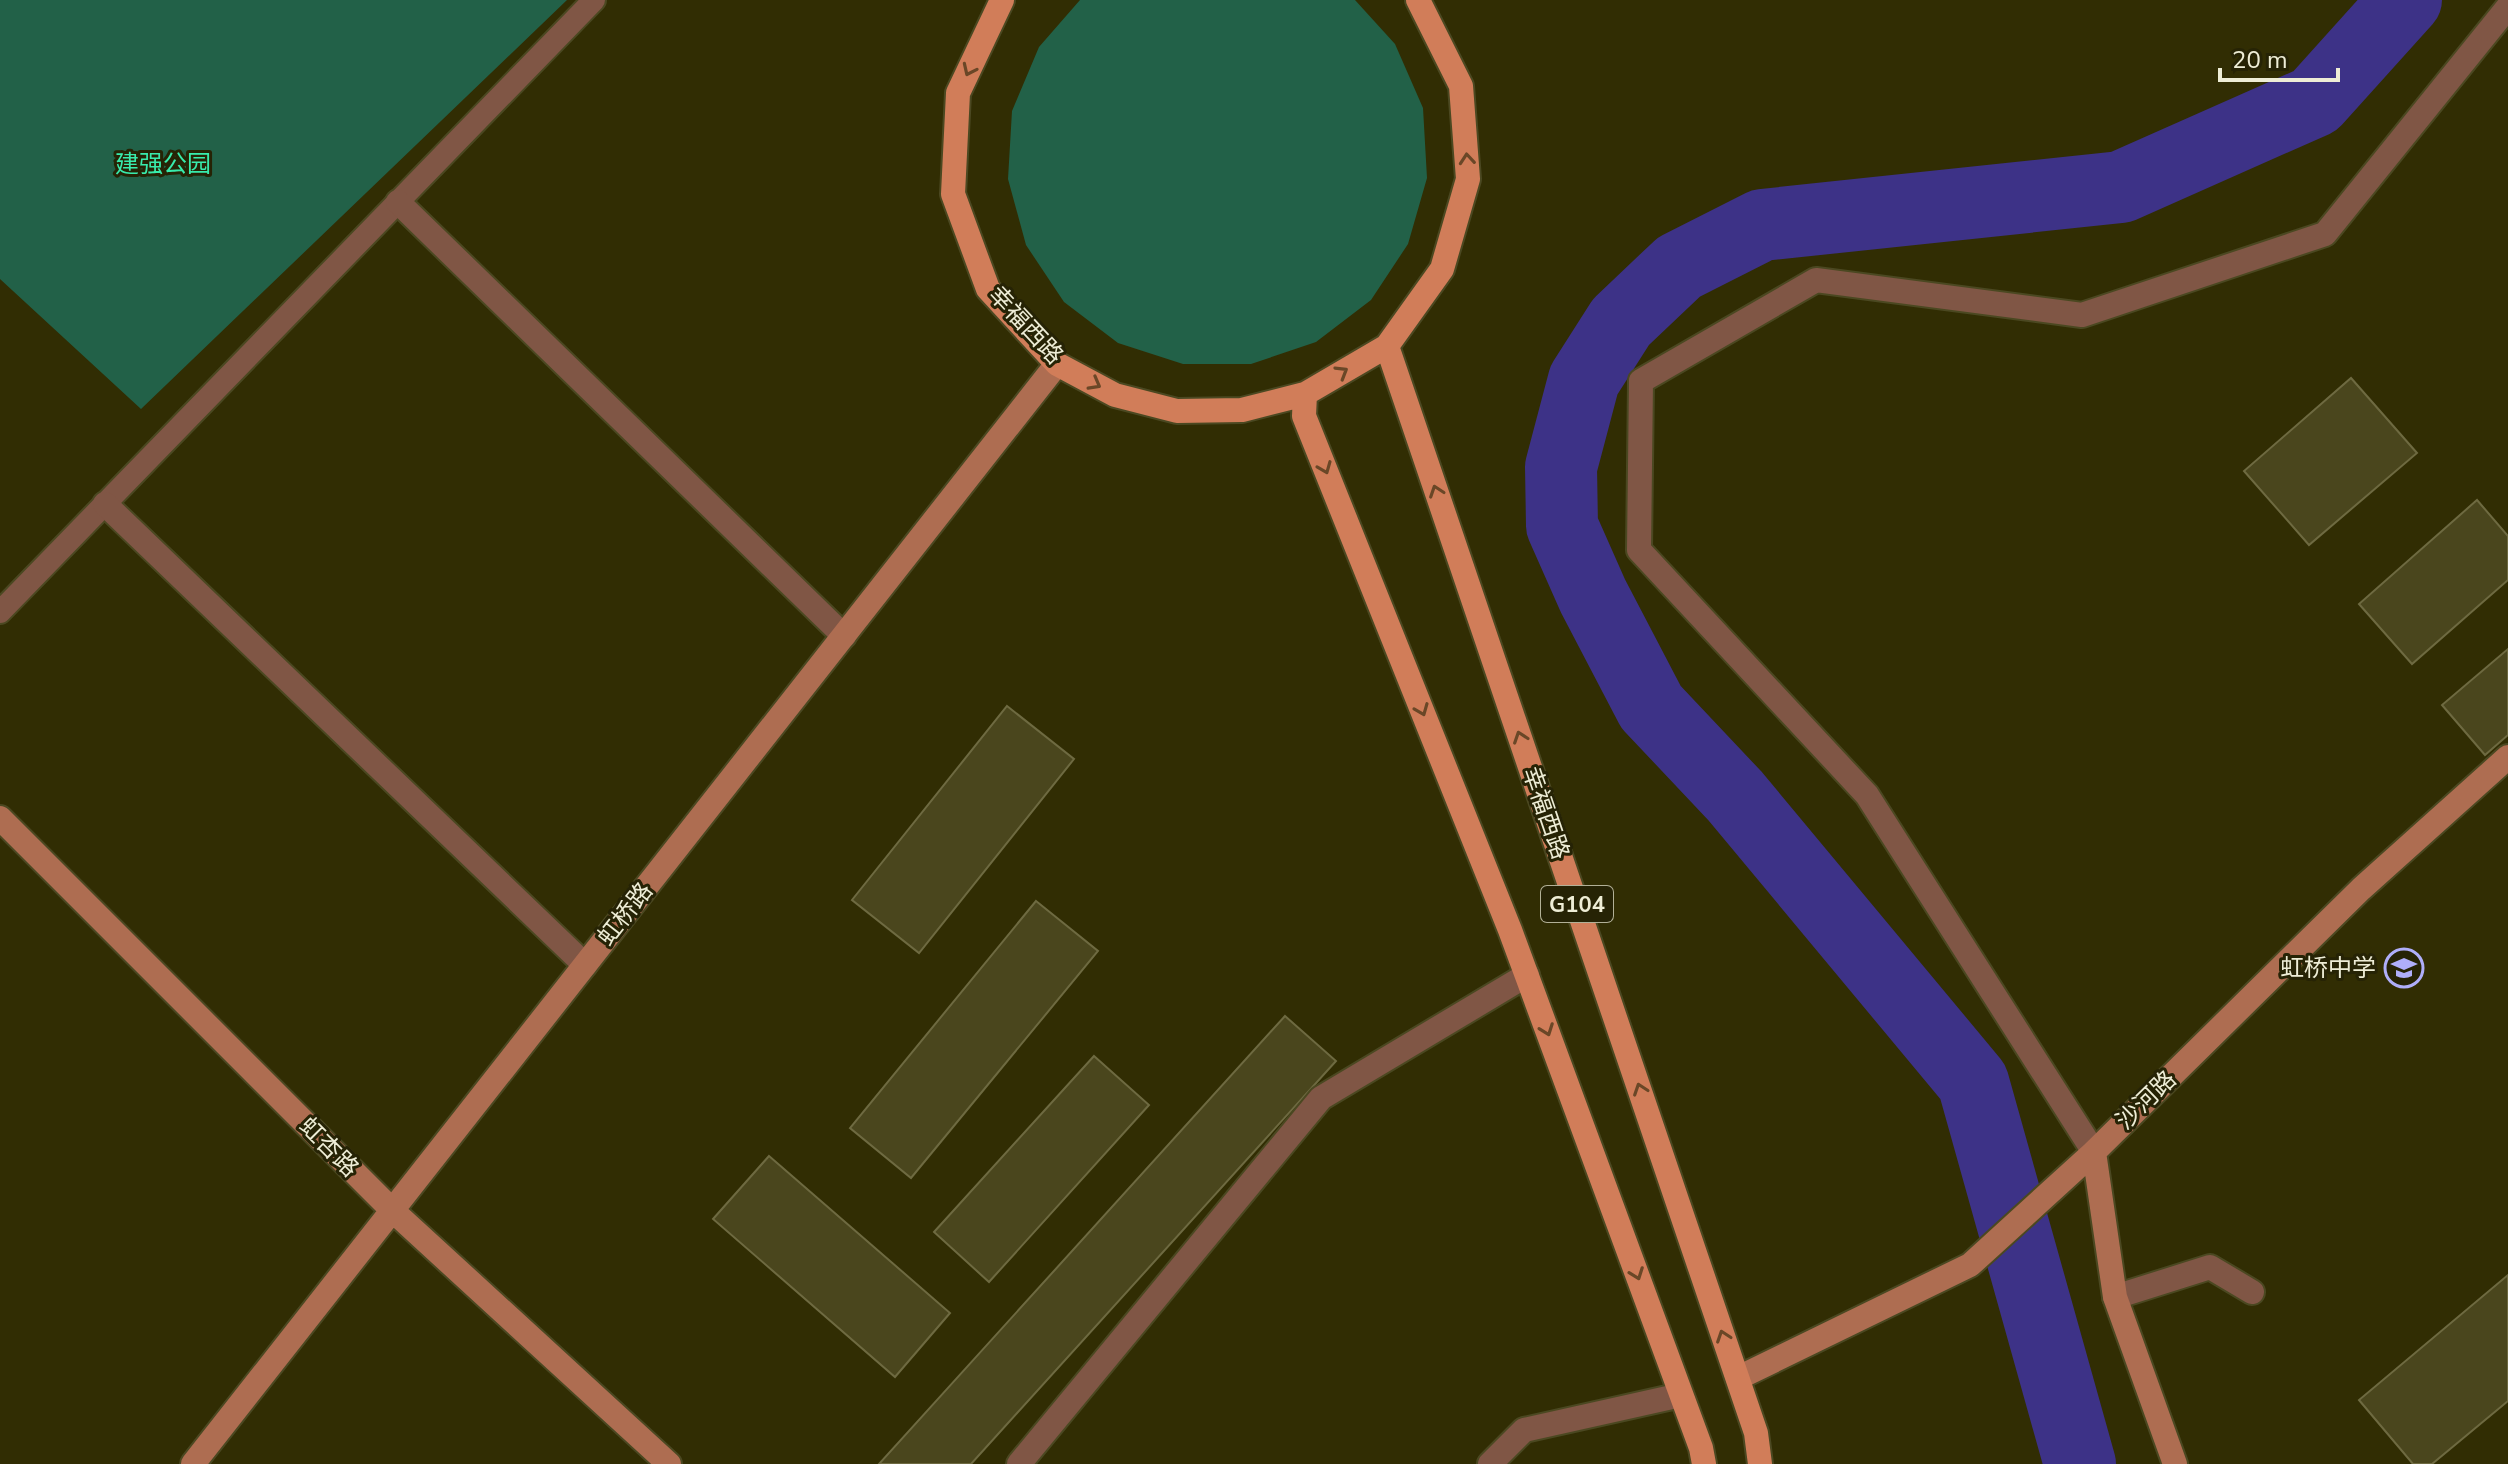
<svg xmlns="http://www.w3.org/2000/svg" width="2508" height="1464" font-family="'Nunito Sans','Noto Sans SC',sans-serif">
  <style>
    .green { fill: #226148 }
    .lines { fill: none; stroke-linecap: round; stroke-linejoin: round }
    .river { stroke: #3d3287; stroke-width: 72 }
    .building { fill: #4a461d; stroke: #6e6a41; stroke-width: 2 }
    .lane-casing { stroke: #4b4821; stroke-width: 26 }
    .street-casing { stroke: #4b4821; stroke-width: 28 }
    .secondary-casing { stroke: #4b4821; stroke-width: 28 }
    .primary-casing { stroke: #4b4821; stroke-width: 28 }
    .lane { stroke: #805645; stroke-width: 22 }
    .street { stroke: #805645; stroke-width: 24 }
    .secondary { stroke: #ae6d51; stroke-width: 24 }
    .primary { stroke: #d17d59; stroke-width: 24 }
    .oneway { stroke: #6a4727 }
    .labels { text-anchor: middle; stroke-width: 6; stroke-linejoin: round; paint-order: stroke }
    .shield { fill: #262305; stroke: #b2b097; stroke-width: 2 }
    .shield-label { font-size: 22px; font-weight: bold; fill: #eeedd6 }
    .park-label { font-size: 24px; fill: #38ebac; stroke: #262305 }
    .street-label { font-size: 24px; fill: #eeedd6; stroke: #262305 }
    .poi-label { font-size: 24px; fill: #eeedd6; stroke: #262305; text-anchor: end }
  </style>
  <rect width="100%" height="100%" fill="#312d03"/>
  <path class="green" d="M0,0H567L141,409L0,279Z
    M1080,0H1355L1395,44L1423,108L1427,178L1408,244L1371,300L1316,342L1251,364H1183L1118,343L1064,302L1026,245L1008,179L1012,111L1039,47Z"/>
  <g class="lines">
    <path class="river" d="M2080,1464L1973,1082L1735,796L1651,707L1593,596L1562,526L1561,467L1584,380L1621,322L1679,267L1762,225L2121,187L2315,101L2406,0"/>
  </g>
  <path class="building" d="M2351,378L2417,453L2309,545L2244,471Z
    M2477,500L2508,536V580L2412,664L2359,604Z
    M2508,649V735L2485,755L2442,705Z
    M1007,706L1074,759L919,953L852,900Z
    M1036,901L1098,951L911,1178L850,1128Z
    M1285,1016L1336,1061L971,1464H879Z
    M1094,1056L1149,1105L989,1282L934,1232Z
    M769,1156L950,1313L895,1377L713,1219Z
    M2508,1275V1401L2432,1464H2413L2359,1400Z"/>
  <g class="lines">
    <defs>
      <path id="lane" d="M0,612L594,0"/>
      <path id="street" d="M398,202L844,636
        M105,504L585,965
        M2094,1152L1867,795L1639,550L1641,381L1816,280L2082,315L2325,234L2508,7
        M2115,1297L2210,1267L2252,1292
        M1019,1464L1321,1098L1527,975
        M1490,1464L1524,1430L1681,1395"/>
      <path id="secondary" d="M0,818L392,1210L669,1464
        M2094,1152L2115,1297L2175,1464
        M1738,1378L1970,1265L2094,1152L2361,889L2508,757
        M193,1464L1057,364"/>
      <path id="primary" d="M1002,0L958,93L953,194L988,289L1057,364L1115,395L1177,411L1242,410L1305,394L1387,346L1442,269L1468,179L1461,86L1418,0
        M1387,346L1756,1433L1760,1464
        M1305,394L1304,416L1510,930L1701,1448L1704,1464"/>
    </defs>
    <use href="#lane" class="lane-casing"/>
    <use href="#street" class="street-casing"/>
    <use href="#secondary" class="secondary-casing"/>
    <use href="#primary" class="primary-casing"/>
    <use href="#lane" class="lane"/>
    <use href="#street" class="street"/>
    <use href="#secondary" class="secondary"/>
    <use href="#primary" class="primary"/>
  </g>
  <defs><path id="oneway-chevron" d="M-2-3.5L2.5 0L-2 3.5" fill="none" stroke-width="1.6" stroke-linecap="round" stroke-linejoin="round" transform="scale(2)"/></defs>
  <g class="oneway">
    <use href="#oneway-chevron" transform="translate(969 70) rotate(115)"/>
    <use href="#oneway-chevron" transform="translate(1467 159) rotate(-95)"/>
    <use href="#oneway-chevron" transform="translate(1342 372) rotate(-31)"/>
    <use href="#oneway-chevron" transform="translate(1095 384) rotate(29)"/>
    <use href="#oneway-chevron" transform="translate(1325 468) rotate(68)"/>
    <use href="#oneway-chevron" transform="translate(1436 491) rotate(-109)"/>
    <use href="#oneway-chevron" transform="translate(1422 710) rotate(68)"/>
    <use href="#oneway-chevron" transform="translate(1520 737) rotate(-109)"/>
    <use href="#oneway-chevron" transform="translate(1547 1030) rotate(70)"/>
    <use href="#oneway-chevron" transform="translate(1640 1089) rotate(-109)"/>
    <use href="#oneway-chevron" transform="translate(1637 1274) rotate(70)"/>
    <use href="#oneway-chevron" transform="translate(1723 1336) rotate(-109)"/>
  </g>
  <defs>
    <symbol id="school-ring" viewBox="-11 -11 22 22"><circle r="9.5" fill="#262305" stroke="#afaefa" stroke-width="1.5"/><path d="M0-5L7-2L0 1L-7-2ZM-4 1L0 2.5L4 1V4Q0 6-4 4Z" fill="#afaefa"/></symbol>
  </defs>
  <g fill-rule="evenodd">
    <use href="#school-ring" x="2382" y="946" width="44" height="44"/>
  </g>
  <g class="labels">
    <rect class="shield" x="1541" y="886" width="72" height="36" rx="6"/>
    <g class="shield-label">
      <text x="1577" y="912">G104</text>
    </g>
    <g class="park-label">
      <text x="163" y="172">建强公园</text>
    </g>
    <g class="street-label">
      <text transform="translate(1026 325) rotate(47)" y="8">幸福西路</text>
      <text transform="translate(1546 813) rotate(71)" y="8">幸福西路</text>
      <text transform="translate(625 914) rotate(-52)" y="8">虹桥路</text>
      <text transform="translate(2146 1100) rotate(-44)" y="8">沙河路</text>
      <text transform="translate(329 1147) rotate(45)" y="8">虹杏路</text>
    </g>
    <g class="poi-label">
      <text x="2376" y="976">虹桥中学</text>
    </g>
  </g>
  <path d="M2220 68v12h118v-12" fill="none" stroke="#eeedd6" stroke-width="4"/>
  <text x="2232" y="68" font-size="24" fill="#eeedd6" stroke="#262305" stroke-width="6" paint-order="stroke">20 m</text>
</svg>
